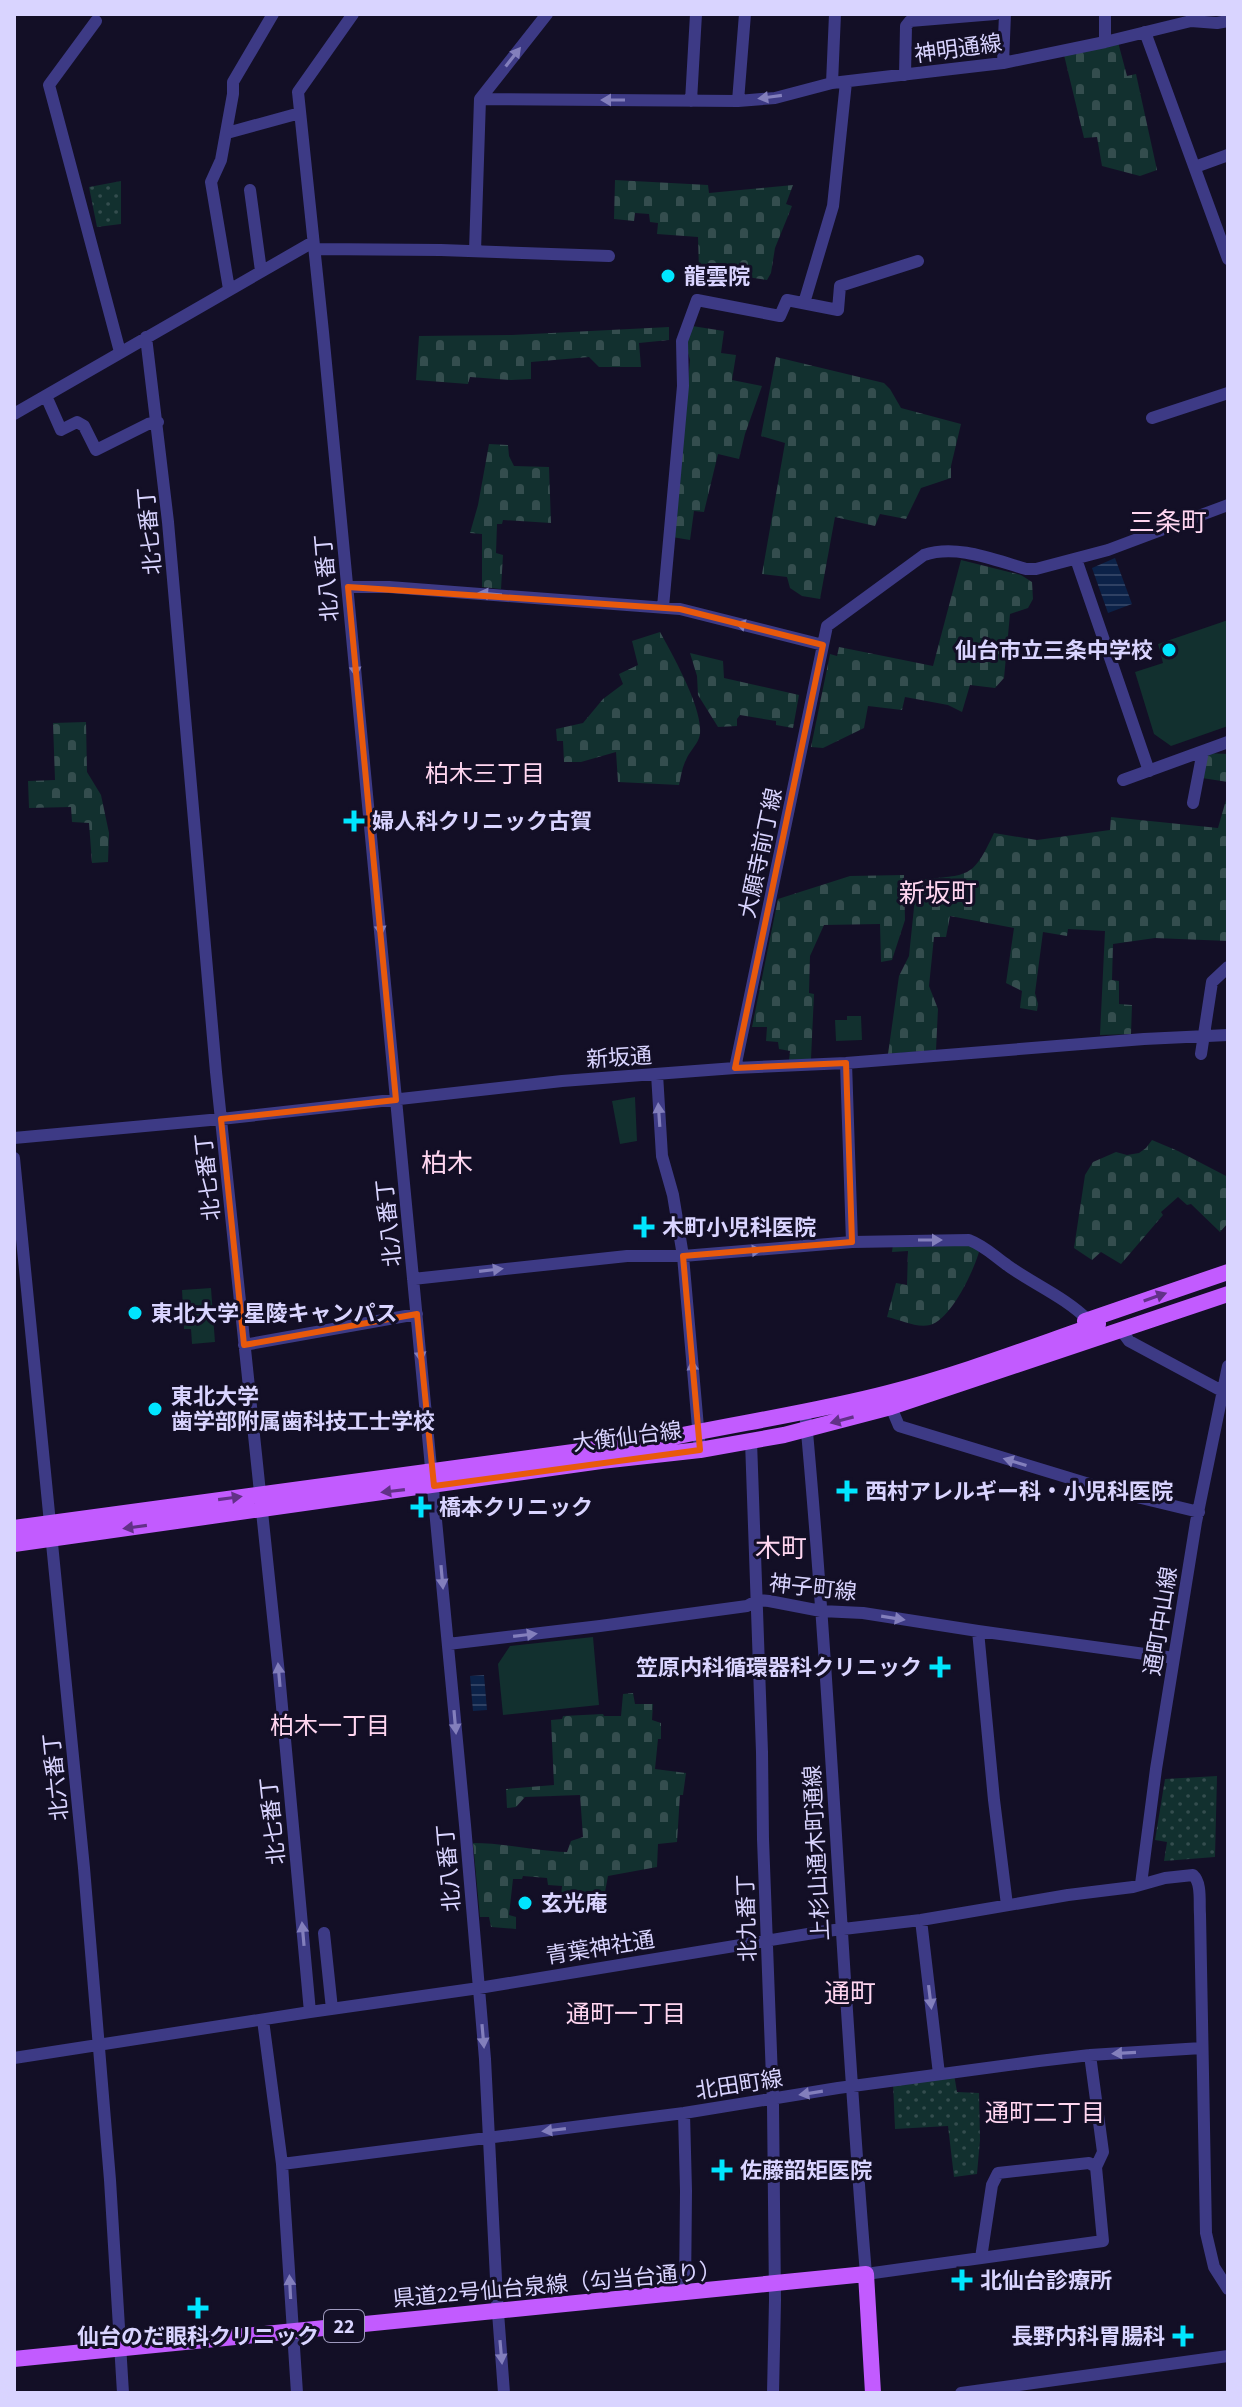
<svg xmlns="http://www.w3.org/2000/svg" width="1242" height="2407" font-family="'Source Sans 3','Noto Sans JP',sans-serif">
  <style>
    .green { fill: url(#green-dots) }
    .cemetery { fill: url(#cemetery-stones) }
    .pitch { fill: #12302f }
    .water { fill: url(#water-rules) }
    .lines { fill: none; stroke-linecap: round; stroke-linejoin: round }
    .minor { stroke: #3d3a85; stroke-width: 12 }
    .major { stroke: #c25bff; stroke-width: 16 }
    .oneway { fill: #837fbc }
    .oneway2 { fill: #623188 }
    .marked { fill: none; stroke: #e8590c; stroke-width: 6; stroke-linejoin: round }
    .poi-dot { fill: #00e5ff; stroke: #130f26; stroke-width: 3 }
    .labels { text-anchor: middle; stroke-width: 6; stroke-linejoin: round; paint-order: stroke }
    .shield { fill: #130f26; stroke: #9e99be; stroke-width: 2 }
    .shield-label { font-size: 20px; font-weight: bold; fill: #d9d4ff }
    .street-label { font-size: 22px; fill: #d9d4ff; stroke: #130f26 }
    .poi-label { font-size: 22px; font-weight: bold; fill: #d9d4ff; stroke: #130f26; text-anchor: start }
    .neighbourhood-label { font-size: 24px; fill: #ffd6f0; stroke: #130f26 }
    .quarter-label { font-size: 26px; fill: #ffd6f0; stroke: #130f26 }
  </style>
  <defs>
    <pattern id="green-dots" width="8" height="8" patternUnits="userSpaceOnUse" patternTransform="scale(2)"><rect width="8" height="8" fill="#12302f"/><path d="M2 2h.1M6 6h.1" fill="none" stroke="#344d4e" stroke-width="1.8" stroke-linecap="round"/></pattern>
    <pattern id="cemetery-stones" width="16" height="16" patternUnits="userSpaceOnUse" patternTransform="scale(2)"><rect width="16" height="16" fill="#12302f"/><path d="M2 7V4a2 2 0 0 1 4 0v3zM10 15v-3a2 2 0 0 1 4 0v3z" fill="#344d4e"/></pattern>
    <pattern id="water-rules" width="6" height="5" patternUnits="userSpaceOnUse" patternTransform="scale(2)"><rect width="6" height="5" fill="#0c2248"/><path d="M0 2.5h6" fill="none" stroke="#2f4163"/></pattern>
  </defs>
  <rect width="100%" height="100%" fill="#130f26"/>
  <path class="green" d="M121,181V224L97,227L89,187Z
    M1217,1776L1215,1857L1164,1861L1167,1842L1155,1840L1165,1779Z
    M954,2074L957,2092L979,2093L980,2140L977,2174L954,2177L948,2126L895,2129L893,2083Z"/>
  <path class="cemetery" d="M1118,42L1127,76L1136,74L1157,170L1140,176L1102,166L1097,137L1084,138L1064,55Z
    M615,180L708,185L709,193L793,185L786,204L792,206L775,248L771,273L767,280L699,270L698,237L657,234L658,223L650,222L649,214L635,213L634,221L614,219Z
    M692,326L724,331L721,353L736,355L732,380L762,386L745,434L739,459L718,454L704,512L694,511L690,540L672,537L690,360L685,342Z
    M669,327V340L639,343L641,367H599L589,357L531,362V379L511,380L470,377L468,384L416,380L419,336L512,335Z
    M776,357L884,383L890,389L901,408L961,424L951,466V478L921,488L906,519L880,514L875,526L835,517L820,599L802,596L790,588L787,577L762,574L785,443L761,436Z
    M489,444L508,445L509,456L514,466L549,467L551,523L503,520L502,524H497L496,553L503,555L501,589L482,587V534L470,533L478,505Z
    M961,560L1021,575L1032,582L1033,599L1028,608L1010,614L1004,678L995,688L970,685L962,712L948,705L905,697L902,710L868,706L864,728L823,748L811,747L830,654L837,656L839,647L933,666Z
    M660,632C672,654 707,715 699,738C696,746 689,752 686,760C682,767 681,777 679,785L618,782L616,752L581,762H564L563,741H557L556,729L583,723L603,699L623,684L619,674L638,665L632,641Z
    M690,653L723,661L724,678L799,695L793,728L776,725V721L740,715L737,719V726L718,727L698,695L697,676Z
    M86,722L87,772L101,795L109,833L108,862L92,863L89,823L72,822L71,807L29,808L28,781L55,780L53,723Z
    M1206,753L1228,754V782L1202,778Z
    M1228,793V941L1155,938L1113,944L1112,980L1119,981V1004L1132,1005L1131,1034L1100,1035L1105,931L1068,929L1067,936L1043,932L1035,993L1038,1004L1037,1011L1020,1008L1022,991L1006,983L1014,928L950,916L946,937H934L929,986L938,1009L936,1050L888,1054L899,976L909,956L916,888L920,880C969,874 972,880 994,833L1037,840L1110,830L1111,817L1218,828Z
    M904,875L905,920L892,960L881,962L880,924L824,925L810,956L809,993L814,994L811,1059L789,1060L790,1051L779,1049L778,1042L766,1041L767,1027H752L778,899L850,876Z
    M1152,1140L1178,1151L1228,1177V1223L1220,1232L1191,1204L1187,1205L1178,1197L1161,1212L1163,1215L1121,1264L1101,1252L1092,1260L1074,1248L1085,1175L1093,1162L1116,1152L1127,1155L1139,1153L1146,1148Z
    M893,1244H967L980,1248C976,1267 951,1320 930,1325C916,1328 901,1320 887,1317L896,1283L907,1285L908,1251L892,1252Z
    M633,1693L635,1704H653L652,1720L661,1723V1739H658L655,1769L686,1773L683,1795H680L677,1842L658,1844L657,1867L608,1876L605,1892L583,1898H561L562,1886L548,1885L547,1878L523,1876L522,1879H513L509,1915L516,1917V1929L491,1927L489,1917H480L473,1843C506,1843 535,1851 567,1852L571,1841L583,1837L580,1795L525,1797L516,1807L507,1808L506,1789L554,1785L551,1720L562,1719L563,1716L603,1714L604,1716H621L623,1694Z"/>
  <path class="pitch" d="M1228,620V726L1171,746L1154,734L1135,672L1163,663L1158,644Z
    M847,1016H861L862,1040L836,1041L835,1020H847Z
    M635,1097L637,1141L620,1144L612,1101Z
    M211,1288L215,1342L192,1344L191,1329H184L182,1290Z
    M593,1637L599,1705L503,1715L498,1664L510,1646Z"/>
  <path class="water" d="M1115,558L1132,604L1108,613L1092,568Z
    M484,1675L487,1710L473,1711L470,1676Z"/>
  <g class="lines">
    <path class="minor" d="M353,14L298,92L323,332L465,1825L485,2059L497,2299L504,2393
      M96,21L49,85L120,352
      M1145,32L1228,259
      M1105,42V14
      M1003,63L1005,14
      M905,75L906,26L910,21L995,14
      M832,83L835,14
      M480,99L738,101L775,98L832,83L1003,63L1105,42L1191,21L1217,23L1228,21
      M691,101L696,14
      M738,101L745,14
      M227,133L300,113
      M1195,167L1228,155
      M250,190L261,271
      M314,249L441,250L609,256
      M475,251L480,99L547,14
      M229,289L211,182L221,160L233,94V82L273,14
      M804,303L833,206L846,82
      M146,337L168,522L216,1072L279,1674L310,2012
      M46,396L61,430L77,422L84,426L96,450L148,424L158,422
      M14,414L313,242
      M1152,418L1228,393
      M1076,559L1149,771
      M348,587H389L680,609L823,645
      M663,607L683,386L682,341L697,300L780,316L787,300L838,310L840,286L918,261
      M1123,780L1228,742
      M1193,803L1203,751
      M1201,1054L1212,982L1228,967
      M846,1063L852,1242
      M735,1068L827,626L924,555C957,544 994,560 1026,569H1036L1108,550L1228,505
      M657,1074L662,1156L673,1195L683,1256L700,1450
      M14,1138L221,1119L562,1081L735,1068L846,1063L1144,1039L1228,1035
      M14,1158L84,1868L110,2180L123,2393
      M413,1279L627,1256H683L852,1242L969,1240C985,1246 994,1256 1007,1265C1033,1284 1065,1297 1088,1320
      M1121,1330L1129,1341L1222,1391
      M244,1345L417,1314
      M891,1407L899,1426L1112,1491L1199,1512
      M806,1421C832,1705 842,1990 866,2274L1103,2241L1096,2167L1103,2152L1090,2055
      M751,1441L762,1752L763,1839L773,2105L775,2300L773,2393
      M978,1631L994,1800L1007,1905
      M448,1644L600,1626L747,1606L758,1600L769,1601L821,1611L863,1613L978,1631L1174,1658
      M1141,1884L1156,1769L1196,1522L1228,1366
      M921,1920L939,2074
      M324,1933L332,2009
      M263,2020L282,2164L297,2393
      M14,2058L310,2012L479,1988L826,1931L921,1920L1068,1895L1133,1887L1165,1878L1193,1875C1202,1883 1199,1902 1200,1914L1206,2233L1214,2267L1228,2289
      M684,2113L686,2191L685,2293
      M282,2164L684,2113L838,2088L1039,2061L1090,2055L1202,2048
      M981,2258L992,2185L998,2173L1089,2163L1096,2167
      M961,2393L1228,2356"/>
    <path class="major" d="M1085,1321L1228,1272
      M14,1528L654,1441C732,1424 811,1413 888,1393C959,1375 1029,1348 1098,1324
      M14,1544L601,1461L700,1450L784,1435L891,1407L1228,1294
      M14,2359L866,2274L873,2393"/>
  </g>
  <defs><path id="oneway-solid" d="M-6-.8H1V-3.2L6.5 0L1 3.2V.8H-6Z" transform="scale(2)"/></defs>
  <g class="oneway">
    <use href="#oneway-solid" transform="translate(513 57) rotate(-52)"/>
    <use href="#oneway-solid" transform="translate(770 97) rotate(172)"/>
    <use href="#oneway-solid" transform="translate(613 100) rotate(-180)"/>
    <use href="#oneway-solid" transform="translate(490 594) rotate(-175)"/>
    <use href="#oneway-solid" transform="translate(747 626) rotate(-166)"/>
    <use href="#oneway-solid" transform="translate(355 665) rotate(85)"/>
    <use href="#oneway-solid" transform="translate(380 924) rotate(85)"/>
    <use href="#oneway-solid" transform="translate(659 1115) rotate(-94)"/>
    <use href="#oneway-solid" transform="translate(930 1240)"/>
    <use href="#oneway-solid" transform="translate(750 1251) rotate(-5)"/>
    <use href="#oneway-solid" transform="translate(491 1270) rotate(-7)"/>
    <use href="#oneway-solid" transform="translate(420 1350) rotate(84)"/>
    <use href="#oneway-solid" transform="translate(693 1372) rotate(-95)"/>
    <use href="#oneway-solid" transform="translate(1015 1462) rotate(-163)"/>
    <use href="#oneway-solid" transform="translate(442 1577) rotate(85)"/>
    <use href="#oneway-solid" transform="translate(893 1618) rotate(9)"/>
    <use href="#oneway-solid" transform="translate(525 1635) rotate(-7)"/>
    <use href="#oneway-solid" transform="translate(279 1675) rotate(-95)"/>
    <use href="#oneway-solid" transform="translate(455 1722) rotate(85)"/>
    <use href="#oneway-solid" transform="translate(303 1934) rotate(-95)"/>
    <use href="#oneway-solid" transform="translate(930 1997) rotate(83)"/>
    <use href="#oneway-solid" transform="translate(483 2036) rotate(85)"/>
    <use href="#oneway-solid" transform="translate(1124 2053) rotate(177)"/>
    <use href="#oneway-solid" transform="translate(811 2093) rotate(171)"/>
    <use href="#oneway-solid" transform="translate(554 2130) rotate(173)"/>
    <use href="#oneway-solid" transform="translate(290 2287) rotate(-93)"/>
    <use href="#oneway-solid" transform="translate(501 2352) rotate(85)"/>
  </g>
  <g class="oneway2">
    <use href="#oneway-solid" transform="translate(1155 1297) rotate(-19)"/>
    <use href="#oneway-solid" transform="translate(842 1420) rotate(165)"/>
    <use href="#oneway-solid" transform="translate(393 1491) rotate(173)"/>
    <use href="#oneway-solid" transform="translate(230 1498) rotate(-8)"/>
    <use href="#oneway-solid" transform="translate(135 1527) rotate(172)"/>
  </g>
  <path class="marked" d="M348,587L680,609L823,645L735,1068L846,1063L852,1242L683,1256L700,1450L434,1486L417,1314L244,1345L221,1119L396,1100Z"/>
  <g class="poi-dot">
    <circle cx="668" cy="276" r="8"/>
    <circle cx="1169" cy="650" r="8"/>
    <path d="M350 809h8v8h8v8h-8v8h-8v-8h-8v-8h8z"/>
    <path d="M640 1215h8v8h8v8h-8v8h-8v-8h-8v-8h8z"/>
    <circle cx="135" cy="1313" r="8"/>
    <circle cx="155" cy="1409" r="8"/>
    <path d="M843 1479h8v8h8v8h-8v8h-8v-8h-8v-8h8z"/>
    <path d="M417 1495h8v8h8v8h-8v8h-8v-8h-8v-8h8z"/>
    <path d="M936 1655h8v8h8v8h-8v8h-8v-8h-8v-8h8z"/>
    <circle cx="525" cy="1903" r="8"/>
    <path d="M718 2158h8v8h8v8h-8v8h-8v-8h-8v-8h8z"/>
    <path d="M958 2268h8v8h8v8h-8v8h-8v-8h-8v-8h8z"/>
    <path d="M194 2296h8v8h8v8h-8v8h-8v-8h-8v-8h8z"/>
    <path d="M1179 2324h8v8h8v8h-8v8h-8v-8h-8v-8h8z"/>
  </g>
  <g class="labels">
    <rect class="shield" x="324" y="2310" width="40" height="32" rx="6"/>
    <g class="shield-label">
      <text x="344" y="2333">22</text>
    </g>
    <g class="street-label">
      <text transform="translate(958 48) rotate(-8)" y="8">神明通線</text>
      <text transform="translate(149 531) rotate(-95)" y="8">北七番丁</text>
      <text transform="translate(326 578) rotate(-95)" y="8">北八番丁</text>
      <text transform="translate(760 853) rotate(-78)" y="8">大願寺前丁線</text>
      <text transform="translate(619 1057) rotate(-4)" y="8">新坂通</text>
      <text transform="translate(207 1177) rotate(-96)" y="8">北七番丁</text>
      <text transform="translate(388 1223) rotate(-96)" y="8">北八番丁</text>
      <text transform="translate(627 1436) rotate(-7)" y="8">大衡仙台線</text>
      <text transform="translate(813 1587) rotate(6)" y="8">神子町線</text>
      <text transform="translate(1160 1621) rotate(-81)" y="8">通町中山線</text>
      <text transform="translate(55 1777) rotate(-96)" y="8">北六番丁</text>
      <text transform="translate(272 1821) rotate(-96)" y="8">北七番丁</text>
      <text transform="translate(816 1853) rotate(-93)" y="8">上杉山通木町通線</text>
      <text transform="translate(448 1868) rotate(-95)" y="8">北八番丁</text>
      <text transform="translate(746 1918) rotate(-92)" y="8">北九番丁</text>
      <text transform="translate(600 1947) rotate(-9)" y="8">青葉神社通</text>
      <text transform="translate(739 2084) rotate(-9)" y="8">北田町線</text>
      <text transform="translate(557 2284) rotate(-5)" y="8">県道22号仙台泉線（勾当台通り）</text>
    </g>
    <g class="poi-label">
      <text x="684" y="284">龍雲院</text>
      <text x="1153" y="658" text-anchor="end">仙台市立三条中学校</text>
      <text x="372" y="829">婦人科クリニック古賀</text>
      <text x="662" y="1235">木町小児科医院</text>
      <text x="151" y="1321">東北大学 星陵キャンパス</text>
      <text x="171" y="1404">東北大学<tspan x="171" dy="25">歯学部附属歯科技工士学校</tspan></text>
      <text x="865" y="1499">西村アレルギー科・小児科医院</text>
      <text x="439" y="1515">橋本クリニック</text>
      <text x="922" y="1675" text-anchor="end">笠原内科循環器科クリニック</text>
      <text x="541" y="1911">玄光庵</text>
      <text x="740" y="2178">佐藤韶矩医院</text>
      <text x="980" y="2288">北仙台診療所</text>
      <text x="198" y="2344" text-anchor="middle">仙台のだ眼科クリニック</text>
      <text x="1165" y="2344" text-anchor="end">長野内科胃腸科</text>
    </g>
    <g class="neighbourhood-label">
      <text x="485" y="782">柏木三丁目</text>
      <text x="330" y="1734">柏木一丁目</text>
      <text x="626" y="2022">通町一丁目</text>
      <text x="1045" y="2121">通町二丁目</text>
    </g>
    <g class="quarter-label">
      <text x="1168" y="531">三条町</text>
      <text x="938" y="902">新坂町</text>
      <text x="447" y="1172">柏木</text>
      <text x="781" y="1557">木町</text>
      <text x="850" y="2002">通町</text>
    </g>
  </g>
  <rect width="1242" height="2407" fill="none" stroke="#d9d4ff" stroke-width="32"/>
</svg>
